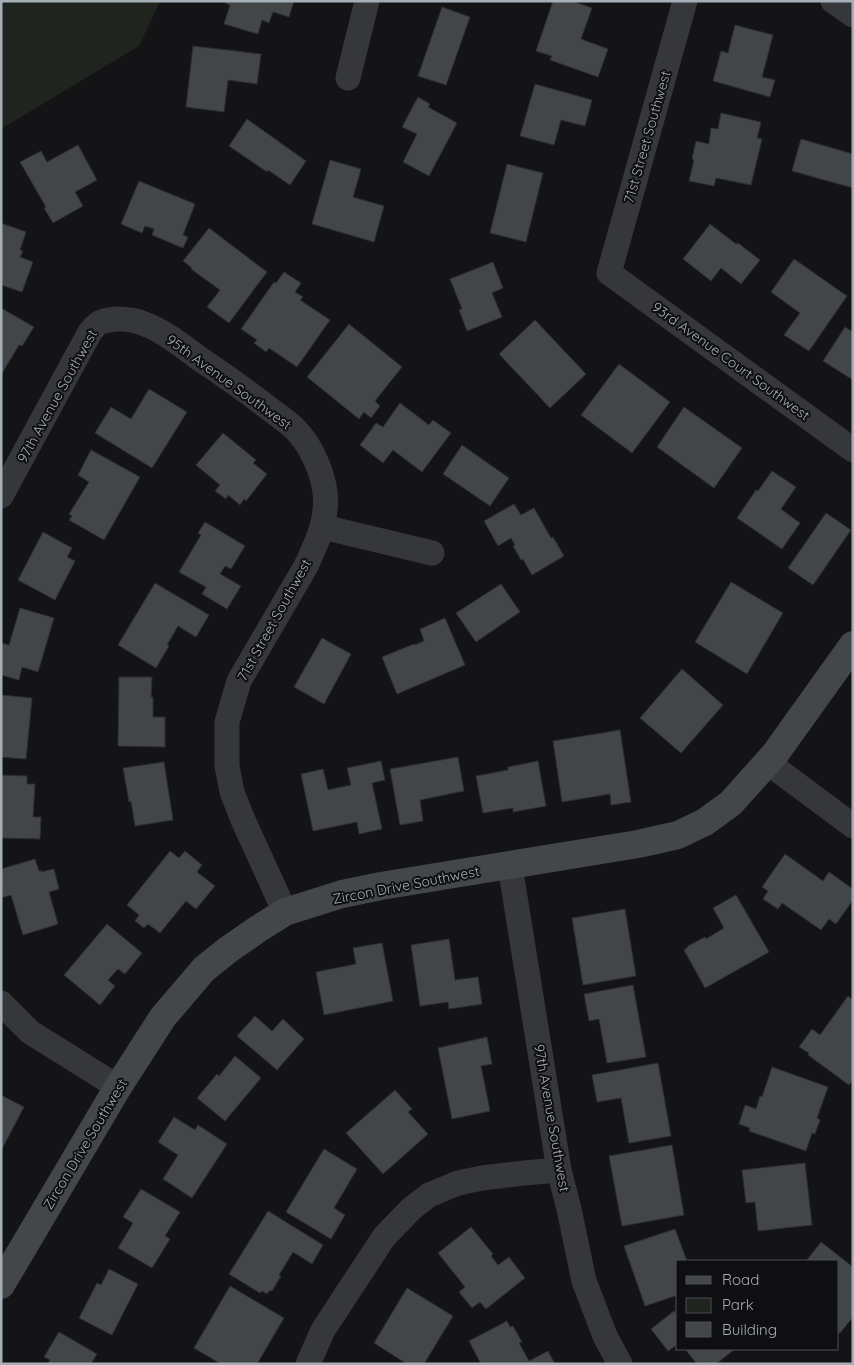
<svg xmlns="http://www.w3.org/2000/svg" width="854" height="1365" font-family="Quicksand,sans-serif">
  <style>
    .green { fill: #1f251e }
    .building { fill: #434649; stroke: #2e2f32 }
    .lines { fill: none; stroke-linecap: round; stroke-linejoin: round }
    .street { stroke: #35373a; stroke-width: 25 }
    .secondary { stroke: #43474a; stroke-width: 28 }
    .labels { text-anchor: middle; stroke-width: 4; stroke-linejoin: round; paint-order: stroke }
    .street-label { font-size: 14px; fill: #a6afb5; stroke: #0f0f11 }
  </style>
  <rect width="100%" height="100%" fill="#141416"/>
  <path class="green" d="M1,1H160L139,46L1,129Z"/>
  <path class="building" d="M225,1H294L289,17L273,12L269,23L262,20L258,34L224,24L230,5L225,3Z
    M553,1H572L592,8L581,39L608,49L598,77L550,60L552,56L536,51Z
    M442,7L470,17L446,85L418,76Z
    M735,25L773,35L762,77L775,80L770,97L713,81L721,51L728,53Z
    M193,46L261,54L257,84L228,80L224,112L186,107Z
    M535,84L592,100L585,126L561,120L554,145L520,136Z
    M418,97L430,104L428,107L457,123L429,176L403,162L417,134L402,127Z
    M721,113L761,122L757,138L762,139L751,185L716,178L714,186L689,181L694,160L692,159L696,141L709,144L711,128L718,129Z
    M247,119L306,161L290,185L268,170L267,172L229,146Z
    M801,139L853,154V188L792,171Z
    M78,145L97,180L75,192L83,206L53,223L44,208L46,207L20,162L41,151L47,162Z
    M330,160L361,169L353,197L384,206L374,242L312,224Z
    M507,164L543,173L526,242L490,233Z
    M139,181L195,204L183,235L188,237L183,248L152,235L154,229L145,226L142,233L121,224Z
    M1,223L26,232L20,250L23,251L20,257L33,262L22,292L1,285Z
    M710,224L736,244L738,243L760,260L741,284L721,268L711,281L683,259Z
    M209,228L267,272L229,323L207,307L220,290L191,269L192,268L183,261Z
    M794,259L847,296L809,351L784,335L800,313L771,292Z
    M493,262L503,288L492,293L502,317L467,331L459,310L462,309L450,279Z
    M284,272L301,283L295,292L303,297L300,300L330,320L297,367L269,348L266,352L254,343L257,340L241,329L274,282L276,283Z
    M1,308L34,327L22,346L19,345L1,375Z
    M535,320L586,374L550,408L499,354Z
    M349,324L402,367L375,401L380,406L371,418L364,412L359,419L307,377Z
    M845,327L853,332V380L823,361Z
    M619,364L670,402L632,453L581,415Z
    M149,389L187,412L152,468L95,433L111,407L131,419Z
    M400,403L429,425L433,420L451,433L422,472L393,450L383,463L360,445L376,423L383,427Z
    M684,407L742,448L714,488L657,447Z
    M223,433L256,460L253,463L267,474L246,501L244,499L240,505L228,495L226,499L215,491L220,485L196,465Z
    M462,445L509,478L490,506L443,474Z
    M91,450L140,477L104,540L69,520L72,516L69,514L89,482L78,475Z
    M772,471L796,487L781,509L800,523L782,549L737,518L756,490L758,491Z
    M514,504L521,515L534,508L551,538L553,537L564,556L532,575L523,559L521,560L513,546L515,545L511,538L498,546L484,521Z
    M826,513L851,530L813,585L788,568Z
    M205,522L245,546L231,569L225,566L220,574L241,586L227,609L202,594L206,587L179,572L201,535L198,533Z
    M43,532L72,548L67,557L75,561L55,600L18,580Z
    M731,582L783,613L747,674L695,642Z
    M155,583L209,615L196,637L178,626L167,645L169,646L156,668L118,645Z
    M501,584L520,612L476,642L456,613Z
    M20,608L54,618L38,672L22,667L19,680L1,675V643L9,645Z
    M445,618L465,665L397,694L382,657L414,644L415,645L424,641L420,629Z
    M322,638L351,654L324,704L294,687Z
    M682,669L723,705L681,753L640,718Z
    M119,677H152L151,697H153V717H165V747L118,746Z
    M1,695L32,698L26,759L1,757Z
    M620,730L631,802L611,805L610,794L562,802L553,741Z
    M458,757L464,791L420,800L423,821L400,825L390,769Z
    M381,761L385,780L372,783L382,829L359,834L357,822L313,831L301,774L323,769L328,790L351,785L347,768Z
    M538,761L546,806L513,812V808L483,813L476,776L508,770V767Z
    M164,762L173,820L135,826L131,801L129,802L123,768Z
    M1,775L27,776V784H35L33,817H41L40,839L1,838Z
    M170,851L179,858L185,851L202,865L197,872L215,886L196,909L186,901L160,933L148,924L144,928L135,921L139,915L127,905Z
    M785,854L823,881L829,872L853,889V900L836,924L829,919L821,930L782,903L778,909L763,899L768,891L762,887Z
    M35,859L39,871L41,870V872L54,869L59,889L49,892L58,924L23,935L11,895L1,898V869Z
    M736,895L769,952L705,988L684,950L688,947V946L705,937L706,939L724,928L713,908Z
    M625,909L636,976L583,985L572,918Z
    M107,924L142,953L125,974L118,969L108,980L115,986L100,1005L64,975Z
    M449,939L455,980L478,977L482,1004L449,1009L448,1002L420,1006L411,945Z
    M382,943L393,1001L324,1015L316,972L356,964L353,948Z
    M633,985L646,1057L607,1063L599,1019L589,1021L584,994Z
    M848,996L853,1000V1080L849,1085L808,1055L809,1053L799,1047L812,1029L820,1035Z
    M255,1016L272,1031L283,1019L304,1039L277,1070L237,1036Z
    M487,1037L492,1064L481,1066L490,1111L452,1119L438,1048Z
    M235,1056L261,1078L225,1121L197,1098L217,1074L219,1076Z
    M658,1063L671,1136L629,1143L621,1098L597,1102L592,1075Z
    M772,1067L828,1087L817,1118L820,1120L815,1134L812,1133L806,1151L749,1131L750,1128L739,1124L745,1105L756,1109L760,1096L762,1097Z
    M395,1090L412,1109L408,1112L428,1134L383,1174L346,1133Z
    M1,1095L24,1107L2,1149H1Z
    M174,1117L195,1130L198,1125L227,1144L192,1198L163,1179L178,1155L158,1142Z
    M672,1145L684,1215L622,1226L609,1156Z
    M324,1149L357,1169L334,1208L345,1215L331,1239L286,1212Z
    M805,1163L812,1225L758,1231L755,1202L746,1203L742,1170Z
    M141,1189L180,1212L165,1236L170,1239L152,1268L118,1248L133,1223L123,1217Z
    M268,1211L323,1245L312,1264L293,1252L279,1275L281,1276L272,1291L270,1290L267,1294L262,1291L260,1293L229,1274Z
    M471,1227L493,1254L491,1256L498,1265L509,1257L525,1278L486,1309L480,1302L472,1308L459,1292L465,1287L438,1253Z
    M675,1229L687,1261H678V1295L645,1306L624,1246Z
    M821,1242L853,1267V1317L840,1333L838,1332V1261H806Z
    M109,1269L138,1284L112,1335L79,1318L97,1283L101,1285Z
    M230,1286L284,1318L257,1364H221L194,1348Z
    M407,1288L453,1316L424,1364H407L374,1343Z
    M674,1311L678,1316V1344L668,1351L651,1329Z
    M507,1321L510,1327L513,1326L522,1342L519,1343L529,1361L548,1351L555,1364H481L469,1341Z
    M59,1332L97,1354L91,1364H47L50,1360L44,1357Z
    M685,1349H735L716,1364H697Z"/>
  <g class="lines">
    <path class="street" d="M685,1L609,273L853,450
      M833,1L853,15
      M348,78L367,1
      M1,496L90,332C93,329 96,324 101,322C113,318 130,318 142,323C163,330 182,346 200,359C224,375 248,392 271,410C279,416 288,422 295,429C309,443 320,466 324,486C330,515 318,540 306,566L239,681L227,722V766L232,792L243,820L285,912
      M323,527L432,553
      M767,762L853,826
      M510,866L559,1170L569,1209L584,1281L605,1336L620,1364
      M1,1003L30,1032L118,1087
      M308,1364L323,1330L384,1237L411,1209L429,1195L458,1183L482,1178L524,1173L559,1170"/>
    <path class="secondary" d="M1,1285L118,1087L163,1017L204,969L229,949L258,929L285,912L342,894L381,886L638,844L678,835L705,822L731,803L775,754L853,645"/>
  </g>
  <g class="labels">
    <g class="street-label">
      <text transform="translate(647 137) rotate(-74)" y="5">71st Street Southwest</text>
      <text transform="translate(731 361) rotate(36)" y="5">93rd Avenue Court Southwest</text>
      <text transform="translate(229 382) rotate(36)" y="5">95th Avenue Southwest</text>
      <text transform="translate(57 396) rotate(-61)" y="5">97th Avenue Southwest</text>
      <text transform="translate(274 620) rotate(-61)" y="5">71st Street Southwest</text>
      <text transform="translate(406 885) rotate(-11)" y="5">Zircon Drive Southwest</text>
      <text transform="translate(552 1118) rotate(80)" y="5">97th Avenue Southwest</text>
      <text transform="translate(85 1144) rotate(-59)" y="5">Zircon Drive Southwest</text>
    </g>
  </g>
  <rect width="854" height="1365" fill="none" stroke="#a6afb5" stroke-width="5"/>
  <rect x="676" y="1260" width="162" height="90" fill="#0f0f11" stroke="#4b4f53"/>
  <rect x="686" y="1276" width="25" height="8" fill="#43474a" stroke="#4b4f53"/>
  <text x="722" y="1285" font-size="15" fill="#a6afb5">Road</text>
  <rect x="686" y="1298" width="25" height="15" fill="#1f251e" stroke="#4b4f53"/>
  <text x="722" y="1310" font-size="15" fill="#a6afb5">Park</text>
  <rect x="686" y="1322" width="25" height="15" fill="#434649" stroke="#4b4f53"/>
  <text x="722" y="1335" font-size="15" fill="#a6afb5">Building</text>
</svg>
